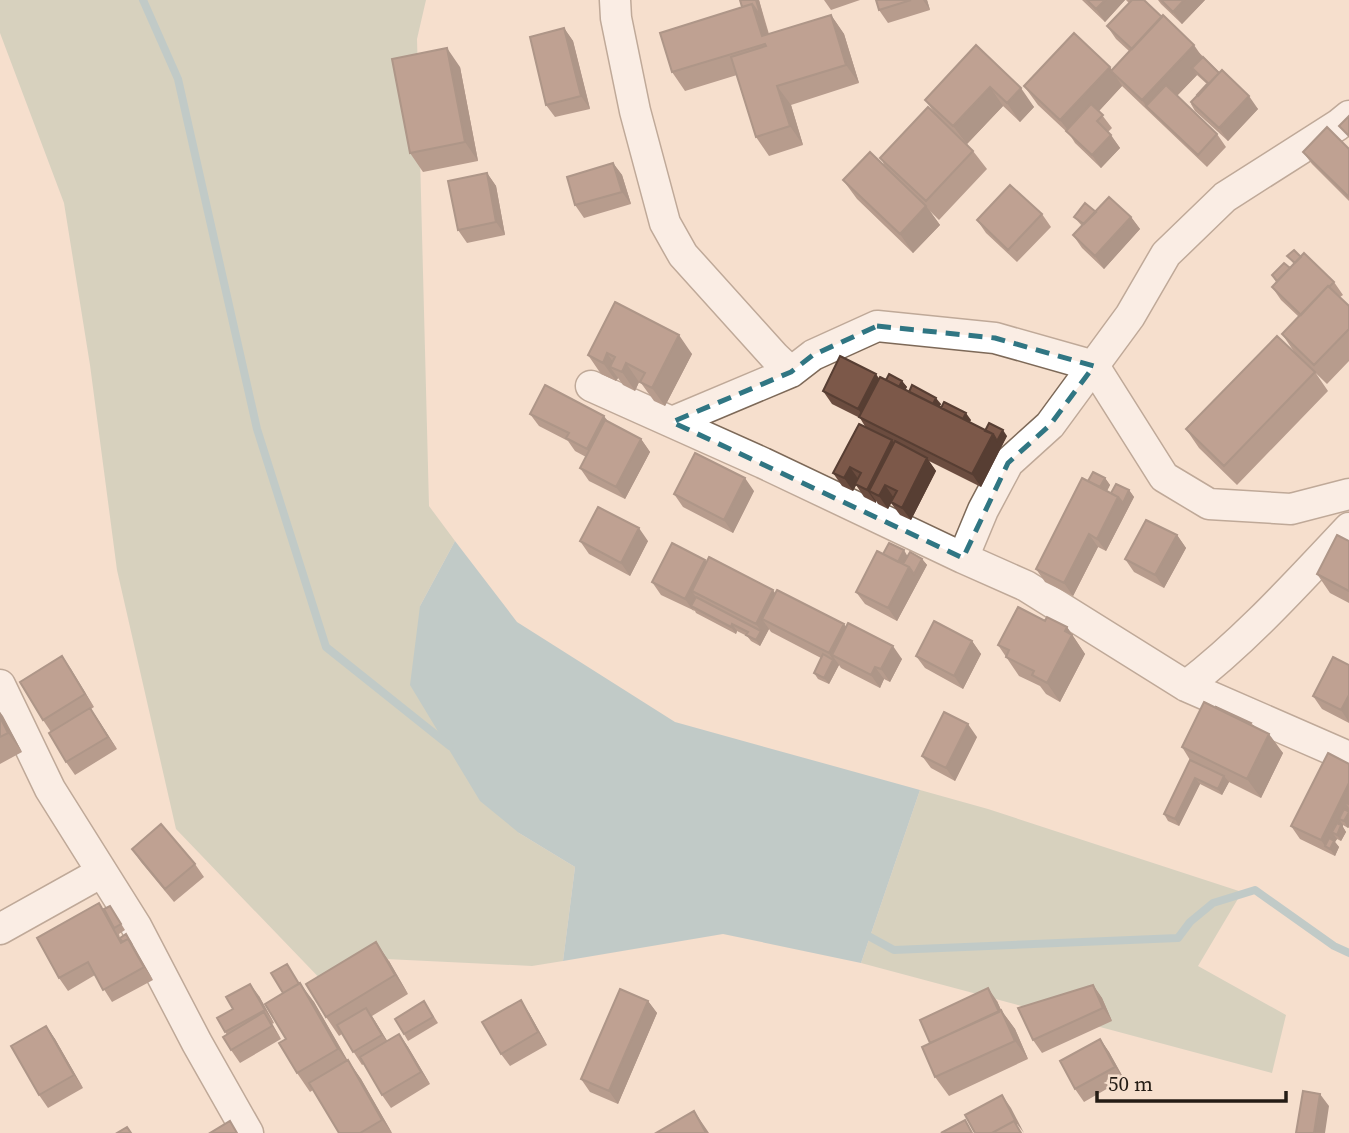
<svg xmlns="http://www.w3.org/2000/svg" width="1349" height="1133" font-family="'Source Serif 4',serif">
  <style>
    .green { fill: #b1c1ac }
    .water { fill: #82b2be }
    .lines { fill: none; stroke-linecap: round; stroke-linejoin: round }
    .stream { stroke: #82b2be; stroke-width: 8 }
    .street-casing { stroke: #7d6958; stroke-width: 33 }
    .street { stroke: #fff; stroke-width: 30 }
    .wall { fill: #6b4c3f }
    .shaded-wall { fill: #573e33 }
    .building { fill: #7c5849; stroke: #573e33; stroke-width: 2 }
    .marked { fill: none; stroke: #307683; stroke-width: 5; stroke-dasharray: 14 9; stroke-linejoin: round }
  </style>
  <rect width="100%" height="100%" fill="#f6dfcd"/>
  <path class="green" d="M0,0H426L417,39L429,506L455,541L420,606L519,833L575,867L563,961L532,966L386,959L329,988L176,829L117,570L90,365L64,203L0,33Z
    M920,790L988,809L1242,892L1198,966L1286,1015L1272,1073L861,963Z"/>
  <path class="water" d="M455,541L517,622L675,722L920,790L861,963L723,934L563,961L575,867L519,833L480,801L410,685L420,606Z"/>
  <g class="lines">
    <path class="stream" d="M143,0L178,79L257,429L326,647L450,746
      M861,932L894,950L1178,938L1190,922L1213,903L1255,890L1334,946L1349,953"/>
    <defs>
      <path id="street" d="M615,0L616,18L635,111L665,223L683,255L775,357L791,372
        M591,386L763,463L963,558L1026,586L1186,686L1349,757
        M672,422L791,372L813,355L877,326L995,338L1094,366L1164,477L1209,504L1291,509L1349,494
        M963,558L983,510L1008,463L1050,425L1130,316L1166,254L1225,197L1338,125L1349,116
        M0,685L50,789L136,926L197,1043L248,1133
        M1186,686C1246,640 1297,583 1349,528
        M0,929L102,872"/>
    </defs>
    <use href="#street" class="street-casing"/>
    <use href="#street" class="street"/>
  </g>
  <path class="wall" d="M759,0L769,34L831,15L844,34L859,83L791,105L803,145L769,156L756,137L737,75L685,91L672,72L742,7Z
    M824,0H860L831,10Z
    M876,0H927L930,10L888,23L879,10Z
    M1082,0H1125L1105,22Z
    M1126,0H1144L1258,109L1228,141L1195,111L1191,104L1207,84L1197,75L1177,96L1217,134L1226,147L1207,167L1122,86L1099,111L1112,128L1108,132L1120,148L1101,168L1075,143L1070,135L1038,105L1024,86L1110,67L1112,70L1129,51L1116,39L1107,26L1129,3Z
    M1158,0H1205L1182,24L1161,4Z
    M564,28L573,41L590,109L555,117L546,105Z
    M976,45L1034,107L1020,122L1003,106L967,144L973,151L987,169L939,220L930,211L940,225L913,253L857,199L843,180L884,166L883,162L880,158L936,115L925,100Z
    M460,67L478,161L423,172L410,153Z
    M1349,149V201L1312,164L1303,152Z
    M613,163L622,175L631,204L584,218L575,205Z
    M487,173L496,186L505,235L467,243L458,230Z
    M1096,212L1131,217L1140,229L1104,269L1082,248L1073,235L1082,226L1074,217Z
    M1042,214L1051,227L1017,262L986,233L977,220Z
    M1287,256L1301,257L1334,282L1343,295L1340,297L1349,306V361L1327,384L1295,353L1282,334L1299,317L1281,300L1272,287L1276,282L1272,275L1290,268L1294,264Z
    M615,302L692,354L665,406L654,401L641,383L639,382L635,391L623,385L618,378L616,381L601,374L588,355Z
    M1315,372L1328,391L1237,485L1199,448L1186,429Z
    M879,378L886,380L902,381L907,387L905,390L941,404L939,407L971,420L969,422L985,431L1007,436L981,487L929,461L936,471L911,520L900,515L891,503L888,509L878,504L876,501V503L864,497L856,485L853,491L842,486L833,473L866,428L860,418L832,404L823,391Z
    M530,414L609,422L641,439L650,452L625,499L589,481L580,468L586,457L575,451L568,441L539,426Z
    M1105,478L1110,485L1107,491L1111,493L1129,490L1134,497L1106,551L1098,547L1073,596L1045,582L1036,569L1088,481Z
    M754,491L733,533L683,507L674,494Z
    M1177,535L1186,548L1164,588L1134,572L1125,559Z
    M580,541H648L630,576L589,554Z
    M1349,541V603L1330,593L1317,574Z
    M883,554L922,559L927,565L897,621L865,604L856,592Z
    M705,560L706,562L846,627L902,659L890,682L884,679L880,688L841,668L839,665L829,684L818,679L814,673L821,658L771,632L769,629L760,646L751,641L747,636L737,631L736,634L696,613L695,611L661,595L652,582Z
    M1045,621L1067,627L1085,654L1060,702L1046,694L1040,686L1019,676L998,645Z
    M972,641L981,654L963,689L925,668L916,656Z
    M62,656L94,707L91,709L117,749L75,775L66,762L51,732L43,720Z
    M1349,665V723L1322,709L1313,696Z
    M0,712L22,752L0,764Z
    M1251,723L1283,753L1261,798L1229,782L1222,795L1200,784L1179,826L1168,821L1164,814L1190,760L1182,747Z
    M977,737L955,781L931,768L922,756Z
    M1349,764V827L1348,828L1343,825V827L1346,832L1341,841L1337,839L1335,842L1339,847L1335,856L1300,839L1291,826Z
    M132,849L195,864L204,877L174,902L141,862Z
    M110,906L125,930L119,934L120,938L126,934L153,980L112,1002L95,975L68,991L59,978L104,909Z
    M389,961L408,994L372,1016L387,1041L399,1034L408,1047L430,1084L391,1108L382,1095L364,1064L362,1065L342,1034L339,1036L326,1017Z
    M287,964L299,984L314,1002L347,1060L361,1079L392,1133H339L313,1090L310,1092L297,1073L286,1039L283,993Z
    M1093,985L1102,998L1112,1021L1042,1053L1033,1040Z
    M259,996L274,1023L272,1024L281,1039L240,1063L231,1050L227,1035L217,1018Z
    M424,1001L438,1023L408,1041L395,1019Z
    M648,1001L657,1013L618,1104L590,1092L581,1079Z
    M997,1001L1001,1010L1015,1029L1028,1059L949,1096L935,1077L930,1043Z
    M529,1013L547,1045L510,1066L501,1054Z
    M46,1026L55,1039L83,1088L48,1108L39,1095Z
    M1100,1039L1109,1052L1124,1079L1084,1102L1075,1089Z"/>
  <path class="shaded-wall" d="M756,0H759L765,23L761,17Z
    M923,0H927L930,10Z
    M1105,0H1125L1105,22L1096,9Z
    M1184,0H1205L1182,24L1173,12Z
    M752,4L765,23L775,55L762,36Z
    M831,15L844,34L859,83L846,65Z
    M564,28L573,41L590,109L581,96Z
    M1194,45L1207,64L1192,68L1197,75L1157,116L1146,106L1142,100Z
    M447,48L460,67L478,161L465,142Z
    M1110,67L1122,86L1074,138L1060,120Z
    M777,86L791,105L803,145L790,126Z
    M990,87L1003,106L967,144L953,126Z
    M1021,88L1034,107L1020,122L1007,103Z
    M1249,96L1258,109L1228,141L1219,128Z
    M1111,135L1120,148L1101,168L1092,155Z
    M613,163L622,175L631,204L622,192Z
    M487,173L496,186L505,235L496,222Z
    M926,206L940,225L913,253L900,234Z
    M1131,217L1140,229L1104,269L1095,256Z
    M679,335L692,354L665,406L652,388Z
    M607,353L619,371L610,367L618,378L616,381L603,363Z
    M626,363L639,382L635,391L622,372Z
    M876,374L885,387L867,422L858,409Z
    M902,381L907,387L902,396L897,390Z
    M936,398L941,404L936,414L931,407Z
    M966,413L971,420L966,429L961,422Z
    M604,416L613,428L596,462L587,449Z
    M1003,430L1007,436L981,487L972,474L993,434Z
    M641,439L650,452L625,499L616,487Z
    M892,440L901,453L869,491L876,501V503L867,490Z
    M927,458L936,471L911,520L902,508Z
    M850,467L859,480L853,491L844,478Z
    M745,478L754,491L733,533L724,520Z
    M1105,478L1110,485L1103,498L1099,491Z
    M885,485L894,498L888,509L879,496Z
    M1129,490L1134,497L1106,551L1097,539L1118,497Z
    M639,528L648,541L630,576L621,563Z
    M1089,534L1098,547L1073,596L1064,583Z
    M1177,535L1186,548L1164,588L1155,575Z
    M904,550L908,557L901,571L896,565Z
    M922,559L927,565L897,621L888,608L909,567Z
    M705,560L714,573L692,591L699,602L691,606L694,612L685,599Z
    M773,590L782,603L762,619L769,629L760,646L756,640L761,631L756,624Z
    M732,624L737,631L736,634L731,627Z
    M844,624L853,636L832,655L839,665L829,684L824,678L833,660L829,653Z
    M1067,627L1085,654L1060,702L1047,683Z
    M972,641L981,654L963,689L954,676Z
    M893,646L902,659L890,682L881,669Z
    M62,656L71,669L94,707L85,694Z
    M875,667L884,679L880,688L871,675Z
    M1349,695V722L1341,710Z
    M90,708L99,721L117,749L108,737Z
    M0,712L3,716L22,752L8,733L0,717Z
    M968,724L977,737L955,781L946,768Z
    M1269,734L1283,753L1261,798L1247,779Z
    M1224,776L1229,782L1222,795L1218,789Z
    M1195,778L1200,784L1179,826L1175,819Z
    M1349,783V805L1346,804L1349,808V827L1348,828L1344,821L1339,819L1343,825V827L1346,832L1341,841L1337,835L1332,832L1337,839L1335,842L1339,847L1335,856L1330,849L1325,846L1321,840Z
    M126,934L131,941L153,980L144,967Z
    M376,942L389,961L408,994L395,975Z
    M300,983L314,1002L352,1068L338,1049Z
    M250,984L259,996L274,1023L265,1010Z
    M1093,985L1102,998L1112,1021L1103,1008Z
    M988,988L997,1001L1009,1028L1000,1016Z
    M521,1000L529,1013L547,1045L538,1032Z
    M648,1001L657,1013L618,1104L609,1091Z
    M366,1008L375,1021L391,1047L382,1035Z
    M1001,1010L1015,1029L1028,1059L1015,1041Z
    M264,1012L273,1025L281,1039L272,1026Z
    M46,1026L55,1039L83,1088L74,1075Z
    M399,1034L408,1047L430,1084L421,1072Z
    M1100,1039L1109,1052L1124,1079L1115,1067Z
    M348,1060L361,1079L392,1133L382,1120Z
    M1320,1094L1329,1106L1325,1133H1314Z
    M1002,1095L1011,1108L1024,1133L1017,1124Z
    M694,1111L707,1130L709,1133H706Z"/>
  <path class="building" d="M740,0H756L761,17L752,4L742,7Z
    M876,0H911L879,10Z
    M1087,0H1105L1096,9Z
    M1132,0H1144L1162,17L1132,49L1107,26Z
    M1161,0H1184L1173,12Z
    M752,4L762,36L831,15L846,65L777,86L790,126L756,137L731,57L766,46L765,44L672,72L660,33Z
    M1163,15L1194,45L1142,100L1111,71Z
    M564,28L581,96L546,105L530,37Z
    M1074,33L1110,67L1060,120L1024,86Z
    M976,45L1021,88L1007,103L990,87L953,126L925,100Z
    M447,48L465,142L410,153L392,59Z
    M1203,57L1219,73L1198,96L1197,95L1208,83L1192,68Z
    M1222,70L1249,96L1219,128L1191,102Z
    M1166,85L1217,134L1198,155L1146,106Z
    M1091,104L1103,115L1097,121L1111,135L1092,155L1066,131Z
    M928,107L973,151L926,201L880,158Z
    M1349,116V136L1339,126Z
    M1327,127L1349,149V197L1303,152Z
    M870,152L926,206L900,234L843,180Z
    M613,163L622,192L575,205L567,177Z
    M487,173L496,222L458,230L448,181Z
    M1010,185L1042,214L1008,250L977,220Z
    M1109,197L1131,217L1095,256L1073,235Z
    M1085,203L1096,212L1084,224L1074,217Z
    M1294,250L1301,257L1295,263L1287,256Z
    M1304,253L1334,282L1329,287L1328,286L1301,315L1272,287Z
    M1284,263L1290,268L1277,281L1272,275Z
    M1328,286L1349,306V329L1314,365L1282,334Z
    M615,302L679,335L652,388L640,382L645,373L626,363L622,372L610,367L615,357L607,353L603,363L588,355Z
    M1277,336L1315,372L1224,466L1186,429Z
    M840,356L876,374L858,409L823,391Z
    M889,374L902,381L899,387L886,380Z
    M880,377L993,434L972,474L859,417Z
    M545,385L604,416L587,449L566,438L569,433L530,414Z
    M912,385L936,398L933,404L909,392Z
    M944,402L966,413L963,419L941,408Z
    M605,420L641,439L616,487L580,468Z
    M989,423L1003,430L997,441L993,434L985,431Z
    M859,424L892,440L867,490L855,484L861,473L850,467L844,478L833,473Z
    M895,441L927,458L902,508L891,502L897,491L885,485L879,496L869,491Z
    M695,453L745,478L724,520L674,494Z
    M1093,472L1105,478L1100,487L1088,481Z
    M1082,478L1118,497L1097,539L1089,534L1064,583L1036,569Z
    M1116,484L1129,490L1123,503L1118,497L1111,493Z
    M598,507L639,528L621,563L580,541Z
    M1146,520L1177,535L1155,575L1125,559Z
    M1337,535L1349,541V591L1317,574Z
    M672,543L705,560L685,599L652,582Z
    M889,543L904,550L898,562L883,554Z
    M877,551L909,567L888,608L856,592Z
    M910,552L922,559L914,574L909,567L903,564Z
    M709,557L773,590L756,624L692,591Z
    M777,590L844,624L829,653L762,619Z
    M696,597L761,631L756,640L746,635L748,632L732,624L731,627L691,606Z
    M1018,607L1045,621L1047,617L1067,627L1065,631L1072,635L1047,683L1032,675L1034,671L1006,657L1009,650L998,645Z
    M934,621L972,641L954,676L916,656Z
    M848,623L893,646L881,669L875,667L871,675L832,655Z
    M823,654L833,660L824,678L814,673Z
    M62,656L85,694L43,720L20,682Z
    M1333,657L1349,665V695L1341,710L1313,696Z
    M1204,702L1269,734L1247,779L1182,747Z
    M1216,707L1251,723L1250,724L1216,708Z
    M90,708L108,737L66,762L49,733Z
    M944,712L968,724L946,768L922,756Z
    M0,717L8,733L0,737Z
    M1328,753L1349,764V783L1321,840L1291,826Z
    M1190,760L1224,776L1218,789L1195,778L1175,819L1164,814Z
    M1344,809L1349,812L1344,821L1339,819Z
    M1337,823L1341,825L1337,835L1332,832Z
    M161,824L195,864L165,889L132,849Z
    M1329,838L1334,841L1330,849L1325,846Z
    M99,903L121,943L128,939L144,967L103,990L88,962L59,978L37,938Z
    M110,906L121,924L114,928L104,909Z
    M126,934L132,945L128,939L122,942L120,938Z
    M376,942L395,975L326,1017L306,984Z
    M287,964L299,984L283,993L271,973Z
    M300,983L338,1049L297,1073L279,1043L286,1039L265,1004Z
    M250,984L265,1010L225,1032L217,1018L233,1009L226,997Z
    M1093,985L1103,1008L1033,1040L1018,1008Z
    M988,988L999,1012L930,1043L920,1020Z
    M620,989L648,1001L609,1091L581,1079Z
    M521,1000L538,1032L501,1054L482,1022Z
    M424,1001L433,1017L404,1034L395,1019Z
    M366,1008L382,1035L353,1052L337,1025Z
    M1001,1010L1015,1041L935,1077L922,1047Z
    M264,1012L272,1026L231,1050L223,1037Z
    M46,1026L74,1075L39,1095L11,1046Z
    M399,1034L421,1072L382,1095L360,1057Z
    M1100,1039L1115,1067L1075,1089L1060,1061Z
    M348,1060L382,1120L360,1133H339L309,1083Z
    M1303,1091L1320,1094L1314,1133H1296Z
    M1002,1095L1017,1124L1014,1121L992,1133H975L965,1115Z
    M694,1111L706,1133H656Z
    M965,1120L972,1133H941Z
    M230,1121L237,1133H210Z
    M1014,1121L1021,1133H992Z
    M127,1127L131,1133H117Z"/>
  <path d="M0 0H1349V1133H0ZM877,326L995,338L1094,366L1050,425L1008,463L963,558L672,422L791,372L813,355Z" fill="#f6dfcd" fill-opacity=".55" fill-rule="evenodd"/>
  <path class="marked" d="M877,326L995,338L1094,366L1050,425L1008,463L963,558L672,422L791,372L813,355Z"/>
  <path d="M1097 1091v10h189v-10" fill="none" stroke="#241c15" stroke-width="3.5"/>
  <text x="1108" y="1091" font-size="21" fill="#241c15" stroke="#f6dfcd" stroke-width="5" paint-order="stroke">50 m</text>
</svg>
